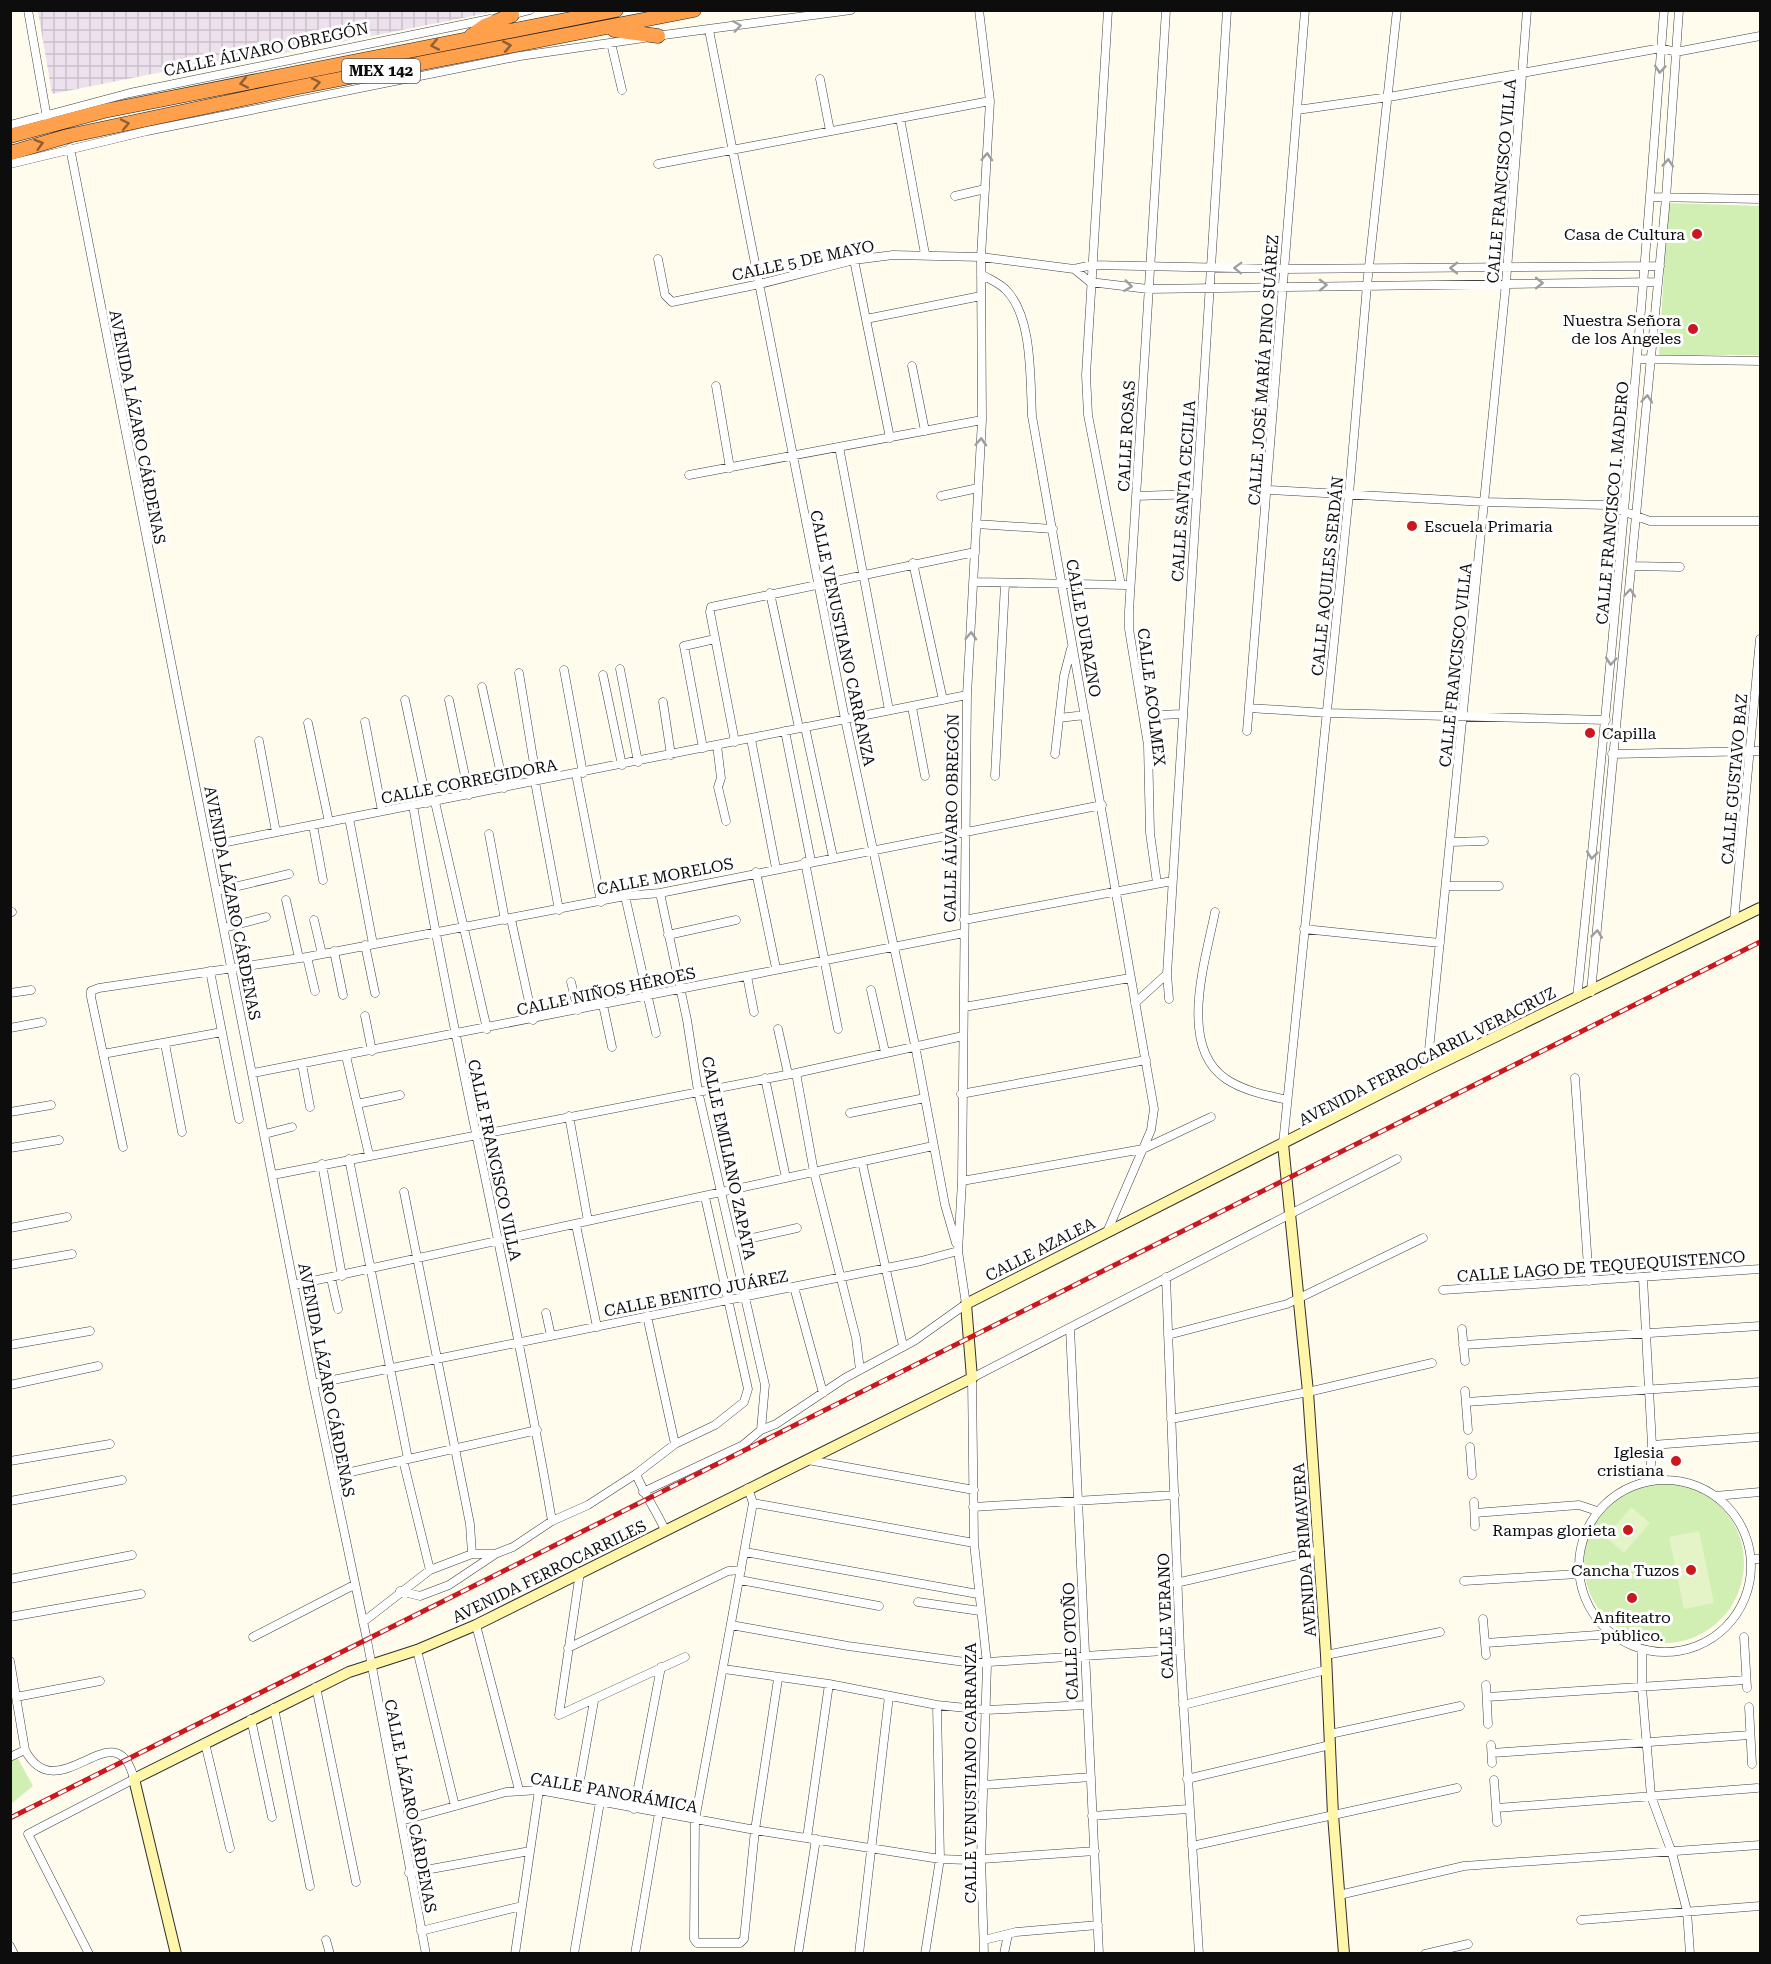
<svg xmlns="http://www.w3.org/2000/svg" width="1771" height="1964" font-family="'Roboto Serif',serif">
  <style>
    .industrial { fill: url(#industrial-grid) }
    .grass { fill: #d1eeb3 }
    .pitch { fill: #e4f4c6 }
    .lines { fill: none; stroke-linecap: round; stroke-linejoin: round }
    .street-casing { stroke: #404040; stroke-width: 9 }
    .secondary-casing { stroke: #2f2f2f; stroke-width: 12 }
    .highway-casing { stroke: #1e1e1e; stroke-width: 15 }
    .street { stroke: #fff; stroke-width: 8 }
    .secondary { stroke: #fff6a9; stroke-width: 10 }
    .highway { stroke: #ffa04c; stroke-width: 14 }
    .rail-casing { stroke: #cb181f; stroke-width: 5 }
    .rail { stroke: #fff; stroke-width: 3; stroke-dasharray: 9; stroke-linecap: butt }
    .oneway { stroke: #9e9e9e }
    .oneway2 { stroke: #925e30 }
    .poi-dot { fill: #cb181f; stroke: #fff; stroke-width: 2 }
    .labels { text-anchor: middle; stroke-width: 6; stroke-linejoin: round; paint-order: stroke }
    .shield { fill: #fff; stroke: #565656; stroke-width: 1.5 }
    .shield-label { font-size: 15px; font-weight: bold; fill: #0d0d0d }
    .street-label { font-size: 16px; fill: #0d0d0d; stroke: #fff }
    .poi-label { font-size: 16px; fill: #0d0d0d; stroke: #fff; text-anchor: end }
  </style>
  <defs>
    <pattern id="industrial-grid" width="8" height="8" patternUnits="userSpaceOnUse" patternTransform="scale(1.5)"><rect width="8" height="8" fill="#ece1ed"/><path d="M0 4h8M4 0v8" fill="none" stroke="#c9c0ca"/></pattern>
  </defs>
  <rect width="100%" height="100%" fill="#fffcee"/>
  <path class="industrial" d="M38,11V10L498,11L184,73L182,68L52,94Z"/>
  <path class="grass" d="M1668,203L1760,206V355H1659Z
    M1584 1563a80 80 0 1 1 160 0a80 80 0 1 1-160 0Z
    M17,1757L33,1786L11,1804V1761Z"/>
  <path class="pitch" d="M1631,1507L1650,1523L1624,1553L1606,1537Z
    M1699,1531L1714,1603L1684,1609L1669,1537Z"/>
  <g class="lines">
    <defs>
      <path id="street" d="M28,10L47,118
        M1108,10L1086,375L1088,415L1121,585
        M511,15L530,10
        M709,30L845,719L915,1045L945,1205L956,1243
        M656,36L851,10
        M611,43L622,90
        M820,79L830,131
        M1297,110L1389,97L1661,48L1676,52L1760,36
        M900,118L925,254
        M10,125L130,93L490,19
        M70,148L313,1384L367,1640L426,1954
        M10,164L147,131L520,56L644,38
        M658,164L990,101
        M955,196L985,189
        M1651,197L1760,199
        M658,259L665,295L672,302L760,284L854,260L893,255L981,257L1074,269L1092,265L1284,269L1660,266
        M854,260L890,438
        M1074,269L1090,282L1148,289L1658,282
        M981,274C989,279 999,283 1005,289C1033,315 1030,380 1032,416L1154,1109L1151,1130L1107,1232
        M866,319L981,296
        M1638,359L1760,361
        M912,366L925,431
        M716,386L730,468
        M839,447L889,710
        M689,475L982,420
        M1268,490L1485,502L1606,505L1650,521H1760
        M941,496L978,488
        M1136,496L1196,494
        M976,524L1053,529
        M913,563L943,700
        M1633,566L1680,567
        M974,582L1125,585
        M770,593L799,728
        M620,669L638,762
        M564,670L583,773
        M519,673L535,770V782L559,910
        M603,675L622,765
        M482,687L504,788
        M405,700L427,803
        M449,700L469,795
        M663,702L671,755
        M912,707L925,776
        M1249,708L1327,713L1606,720
        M1144,716L1180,714
        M1059,718L1085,715
        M365,722L382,811
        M308,723L329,822
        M805,727L833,857
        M785,731L811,861
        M1247,731L1305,10
        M751,739L776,868
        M259,741L276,832
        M735,742L710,612L711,607L975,552
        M717,745L721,778L718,787L726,821
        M703,748L684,646L715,639
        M1055,754L1064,676L1071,649
        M1612,754L1760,751
        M576,774L601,902
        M995,776L1005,584
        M435,802L487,1029
        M413,805C453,1045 511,1281 552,1521
        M349,818L373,944
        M313,825L323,880
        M489,834L505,920
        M1451,842L1484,841
        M207,846L967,695
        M805,862L838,1029
        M756,872L776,968
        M1157,883L1150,833L1148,745L1129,629V611L1166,10
        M1446,886H1499
        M217,891L289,874
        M660,893L687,1020L698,1091L765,1385L761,1430
        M625,896L656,1033
        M286,900L299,958
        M1215,912C1206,959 1177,1046 1226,1079C1244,1091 1266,1095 1287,1100
        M10,913L12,912
        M511,919L533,1020
        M314,920L322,954
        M964,920L1172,881
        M1734,921L1760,639
        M224,928L266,917
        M1304,929L1440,943
        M668,935L736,920
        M365,945L375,993
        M334,951L343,995
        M307,957L315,991
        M210,971L239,1119
        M747,976L754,1012
        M571,982L578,1010
        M871,990L885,1052
        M1591,992L1666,198L1679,10
        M10,993L31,990
        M1577,998C1612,669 1640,340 1664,10
        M1169,999L1167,974C1184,653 1209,332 1227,10
        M1135,1003L1167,974
        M603,1005L612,1047
        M964,1007L1130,978
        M365,1016L372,1051
        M10,1028L42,1022
        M778,1029L788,1074
        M165,1044L182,1132
        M103,1054L222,1032
        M346,1056L369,1155
        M302,1064L310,1107
        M1427,1070L1506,283L1527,10
        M253,1073L964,933
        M796,1073L814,1172L856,1338L860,1370
        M765,1078L786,1178
        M1575,1078L1589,1281
        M961,1094L1146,1060
        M357,1104L400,1095
        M10,1112L51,1105
        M850,1113L925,1098
        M569,1116L588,1221
        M265,1134L292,1127
        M1283,1144L1349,494L1367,285L1397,10
        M123,1147L91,997V991L99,988L307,957L625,896L660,893L1102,805
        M10,1148L59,1140
        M349,1159L408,1459
        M862,1162L903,1346
        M322,1164L342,1276
        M273,1175L796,1073L963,1036
        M962,1181L1143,1149L1211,1117
        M404,1192L470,1524L472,1554
        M576,1225L597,1327
        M10,1228L67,1217
        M734,1242L797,1228
        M10,1265L72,1254
        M1166,1277L1180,1650L1199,1954
        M331,1278L338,1309
        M1643,1278L1652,1445L1650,1481
        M294,1285L933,1146
        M794,1287L823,1393
        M1443,1290L1760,1269
        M546,1313L551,1336
        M647,1316L675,1444
        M1070,1328L1099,1954
        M1462,1329L1465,1361
        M1168,1335L1287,1304L1423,1238
        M10,1345L90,1331
        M1463,1345L1760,1326
        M313,1384L921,1261L958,1251
        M10,1385L98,1366
        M1465,1391L1468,1430
        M1466,1402L1760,1382
        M1171,1419L1308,1392L1432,1363
        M1652,1445L1760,1437
        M1470,1447L1472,1475
        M403,1460L430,1570
        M808,1460L974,1490
        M10,1461L110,1444
        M636,1474C644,1494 656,1510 665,1530
        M333,1476L537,1430
        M1579 1566a86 86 0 1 1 172 0a86 86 0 1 1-172 0Z
        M748,1488L753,1503L695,1820L694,1939L697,1943H740L744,1939L755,1830L778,1679
        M643,1492L743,1445L761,1430L776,1424L845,1378L914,1341L966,1304L958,1251L962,1181L967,695L982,420L981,257L990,101L979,10
        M1715,1496L1760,1492
        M10,1501L122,1480
        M1474,1502L1475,1526
        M753,1503L974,1543
        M973,1507L1175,1495
        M1475,1513L1579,1505L1597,1511
        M745,1552L978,1594
        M1751,1559H1760
        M580,1572L559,1715L685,1657
        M10,1579L132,1555
        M740,1580L879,1606
        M1464,1581L1578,1574
        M1176,1583L1320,1550
        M400,1591L420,1596L449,1585L494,1555
        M918,1602L980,1611
        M10,1617L141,1594
        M1483,1619L1486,1655
        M363,1622L430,1570L472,1554H495L513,1547L552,1521L588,1505L636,1474L675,1444L715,1425L744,1402L748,1389L705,1197
        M476,1625L519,1790
        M731,1625L848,1646L972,1663L1180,1650
        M253,1637L354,1585
        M1744,1637L1747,1688
        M1486,1643L1611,1634
        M568,1648L728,1571L741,1570
        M417,1650L455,1806
        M1642,1650V1688L1651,1796L1672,1853L1687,1911L1690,1954
        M1326,1655L1440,1632
        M10,1661L25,1750C58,1813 116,1706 134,1779L28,1834L89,1954
        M724,1669L829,1684L937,1705L986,1710L1086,1705
        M1486,1685L1488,1724
        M316,1687L356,1882
        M16,1697L100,1681
        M1487,1697L1746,1680
        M1183,1705L1326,1670
        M1749,1707L1752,1764
        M274,1708L310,1886
        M251,1719L272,1817
        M1330,1734L1460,1706
        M205,1743L230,1848
        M1491,1745L1492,1763
        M1492,1753L1750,1735
        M10,1757L25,1750
        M1187,1779L1330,1745
        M1494,1780L1497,1822
        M984,1785L1091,1777
        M577,1797L594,1701
        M1497,1808L1757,1788
        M634,1809L661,1667
        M1092,1816L1188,1809
        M401,1821L506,1792L539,1790L755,1830L940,1859L968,1860L1095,1851
        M807,1838L829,1684
        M1192,1846L1457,1788
        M409,1873L530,1851
        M1339,1895L1464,1866L1760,1845
        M1581,1920L1760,1906
        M421,1931L522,1906
        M326,1940L330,1954
        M984,1940L1016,1932L1098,1925
        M10,1946L14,1954
        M515,1954L539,1790
        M574,1954L600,1802
        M635,1954L659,1813
        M798,1954L816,1839
        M859,1954L889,1696
        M925,1954L940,1859L937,1705
        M984,1954L981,1858L987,1664L974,1543L972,1378L1397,1159
        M1004,1954L1008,1934
        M1425,1954L1468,1944"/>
      <path id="secondary" d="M1283,1144L1308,1392L1326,1655L1333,1815L1344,1954
        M176,1954L134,1779L349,1672L417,1650L476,1625L972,1378L966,1304L1427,1070L1760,908"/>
      <path id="highway" d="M614,30L658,36
        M471,36L485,26L512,15
        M10,136L104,111L616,10
        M10,153L68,136L299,87L694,10"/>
    </defs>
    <use href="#street" class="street-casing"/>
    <use href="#secondary" class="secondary-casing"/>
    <use href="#highway" class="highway-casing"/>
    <use href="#street" class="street"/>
    <use href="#secondary" class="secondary"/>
    <use href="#highway" class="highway"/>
    <defs>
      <path id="rail" d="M10,1818L1760,942"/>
    </defs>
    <use href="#rail" class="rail-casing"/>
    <use href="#rail" class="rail"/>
  </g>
  <defs><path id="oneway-chevron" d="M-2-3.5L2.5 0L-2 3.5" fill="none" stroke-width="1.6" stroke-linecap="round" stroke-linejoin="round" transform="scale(1.5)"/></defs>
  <g class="oneway">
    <use href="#oneway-chevron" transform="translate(737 26) rotate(-8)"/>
    <use href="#oneway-chevron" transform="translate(1660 69) rotate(94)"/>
    <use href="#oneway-chevron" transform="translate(987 157) rotate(-87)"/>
    <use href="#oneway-chevron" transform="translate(1668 163) rotate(-86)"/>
    <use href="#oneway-chevron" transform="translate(1238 268) rotate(-178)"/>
    <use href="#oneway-chevron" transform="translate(1454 268) rotate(180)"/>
    <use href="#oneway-chevron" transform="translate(1539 283)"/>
    <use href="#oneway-chevron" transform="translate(1323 285) rotate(-1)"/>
    <use href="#oneway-chevron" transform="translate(1128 286) rotate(7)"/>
    <use href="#oneway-chevron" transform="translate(1647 399) rotate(-85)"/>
    <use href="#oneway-chevron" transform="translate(981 442) rotate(-87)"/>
    <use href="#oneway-chevron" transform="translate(1630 593) rotate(-85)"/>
    <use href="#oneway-chevron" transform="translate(971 636) rotate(-87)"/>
    <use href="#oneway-chevron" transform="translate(1611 661) rotate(95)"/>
    <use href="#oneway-chevron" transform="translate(1592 855) rotate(96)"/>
    <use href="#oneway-chevron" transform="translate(1597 934) rotate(-84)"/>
  </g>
  <g class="oneway2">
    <use href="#oneway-chevron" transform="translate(435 45) rotate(169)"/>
    <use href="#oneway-chevron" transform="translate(507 46) rotate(-11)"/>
    <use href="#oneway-chevron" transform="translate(244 83) rotate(169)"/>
    <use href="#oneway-chevron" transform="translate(316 83) rotate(-11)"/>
    <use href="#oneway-chevron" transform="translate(125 124) rotate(-12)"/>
    <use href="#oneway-chevron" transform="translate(39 144) rotate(-16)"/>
  </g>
  <g class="poi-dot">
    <circle cx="1697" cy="234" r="6"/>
    <circle cx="1693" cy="329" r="6"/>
    <circle cx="1412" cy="526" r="6"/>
    <circle cx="1590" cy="733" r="6"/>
    <circle cx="1676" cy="1461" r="6"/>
    <circle cx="1628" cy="1530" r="6"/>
    <circle cx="1691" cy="1570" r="6"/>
    <circle cx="1632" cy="1598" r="6"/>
  </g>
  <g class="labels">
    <rect class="shield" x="342" y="59" width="78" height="24" rx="4.5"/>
    <g class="shield-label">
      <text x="381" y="76">MEX 142</text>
    </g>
    <g class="street-label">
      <text transform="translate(266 49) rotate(-12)" y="6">CALLE ÁLVARO OBREGÓN</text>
      <text transform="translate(1501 181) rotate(-85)" y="6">CALLE FRANCISCO VILLA</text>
      <text transform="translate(803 260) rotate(-12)" y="6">CALLE 5 DE MAYO</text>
      <text transform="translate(1263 370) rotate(-86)" y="6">CALLE JOSÉ MARÍA PINO SUÁREZ</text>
      <text transform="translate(138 427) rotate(79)" y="6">AVENIDA LÁZARO CÁRDENAS</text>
      <text transform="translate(1126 436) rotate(-87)" y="6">CALLE ROSAS</text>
      <text transform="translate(1183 491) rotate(-86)" y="6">CALLE SANTA CECILIA</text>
      <text transform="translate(1612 503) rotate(-85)" y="6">CALLE FRANCISCO I. MADERO</text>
      <text transform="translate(1327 576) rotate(-84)" y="6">CALLE AQUILES SERDÁN</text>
      <text transform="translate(1084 628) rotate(80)" y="6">CALLE DURAZNO</text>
      <text transform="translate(843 638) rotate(78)" y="6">CALLE VENUSTIANO CARRANZA</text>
      <text transform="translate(1455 665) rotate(-84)" y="6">CALLE FRANCISCO VILLA</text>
      <text transform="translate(1152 697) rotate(83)" y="6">CALLE ACOLMEX</text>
      <text transform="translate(1734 779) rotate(-85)" y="6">CALLE GUSTAVO BAZ</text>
      <text transform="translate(469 781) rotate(-11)" y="6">CALLE CORREGIDORA</text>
      <text transform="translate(951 818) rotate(-89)" y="6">CALLE ÁLVARO OBREGÓN</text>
      <text transform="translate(665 876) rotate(-11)" y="6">CALLE MORELOS</text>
      <text transform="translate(233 903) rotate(79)" y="6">AVENIDA LÁZARO CÁRDENAS</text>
      <text transform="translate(606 991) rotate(-12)" y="6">CALLE NIÑOS HÉROES</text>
      <text transform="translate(1427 1056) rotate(-27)" y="6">AVENIDA FERROCARRIL VERACRUZ</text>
      <text transform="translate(729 1158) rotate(78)" y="6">CALLE EMILIANO ZAPATA</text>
      <text transform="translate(495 1160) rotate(78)" y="6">CALLE FRANCISCO VILLA</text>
      <text transform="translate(1040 1249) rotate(-27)" y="6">CALLE AZALEA</text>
      <text transform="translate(1601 1266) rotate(-4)" y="6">CALLE LAGO DE TEQUEQUISTENCO</text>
      <text transform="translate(696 1293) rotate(-11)" y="6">CALLE BENITO JUÁREZ</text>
      <text transform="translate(327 1380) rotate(79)" y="6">AVENIDA LÁZARO CÁRDENAS</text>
      <text transform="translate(1304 1550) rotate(-94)" y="6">AVENIDA PRIMAVERA</text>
      <text transform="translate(549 1571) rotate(-26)" y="6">AVENIDA FERROCARRILES</text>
      <text transform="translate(1165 1616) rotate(-92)" y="6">CALLE VERANO</text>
      <text transform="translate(1070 1641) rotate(-92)" y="6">CALLE OTOÑO</text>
      <text transform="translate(970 1773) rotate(-90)" y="6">CALLE VENUSTIANO CARRANZA</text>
      <text transform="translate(614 1792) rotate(10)" y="6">CALLE PANORÁMICA</text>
      <text transform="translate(411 1806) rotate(79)" y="6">CALLE LÁZARO CÁRDENAS</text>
    </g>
    <g class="poi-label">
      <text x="1685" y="240">Casa de Cultura</text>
      <text x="1681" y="326">Nuestra Señora<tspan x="1681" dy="18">de los Angeles</tspan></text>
      <text x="1424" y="532" text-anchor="start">Escuela Primaria</text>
      <text x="1602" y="739" text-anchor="start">Capilla</text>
      <text x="1664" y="1458">Iglesia<tspan x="1664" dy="18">cristiana</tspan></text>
      <text x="1616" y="1536">Rampas glorieta</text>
      <text x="1679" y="1576">Cancha Tuzos</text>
      <text x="1632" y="1623" text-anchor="middle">Anfiteatro<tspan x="1632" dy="18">público.</tspan></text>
    </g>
  </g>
  <rect width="1771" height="1964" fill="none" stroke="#0d0d0d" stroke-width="24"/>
</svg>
